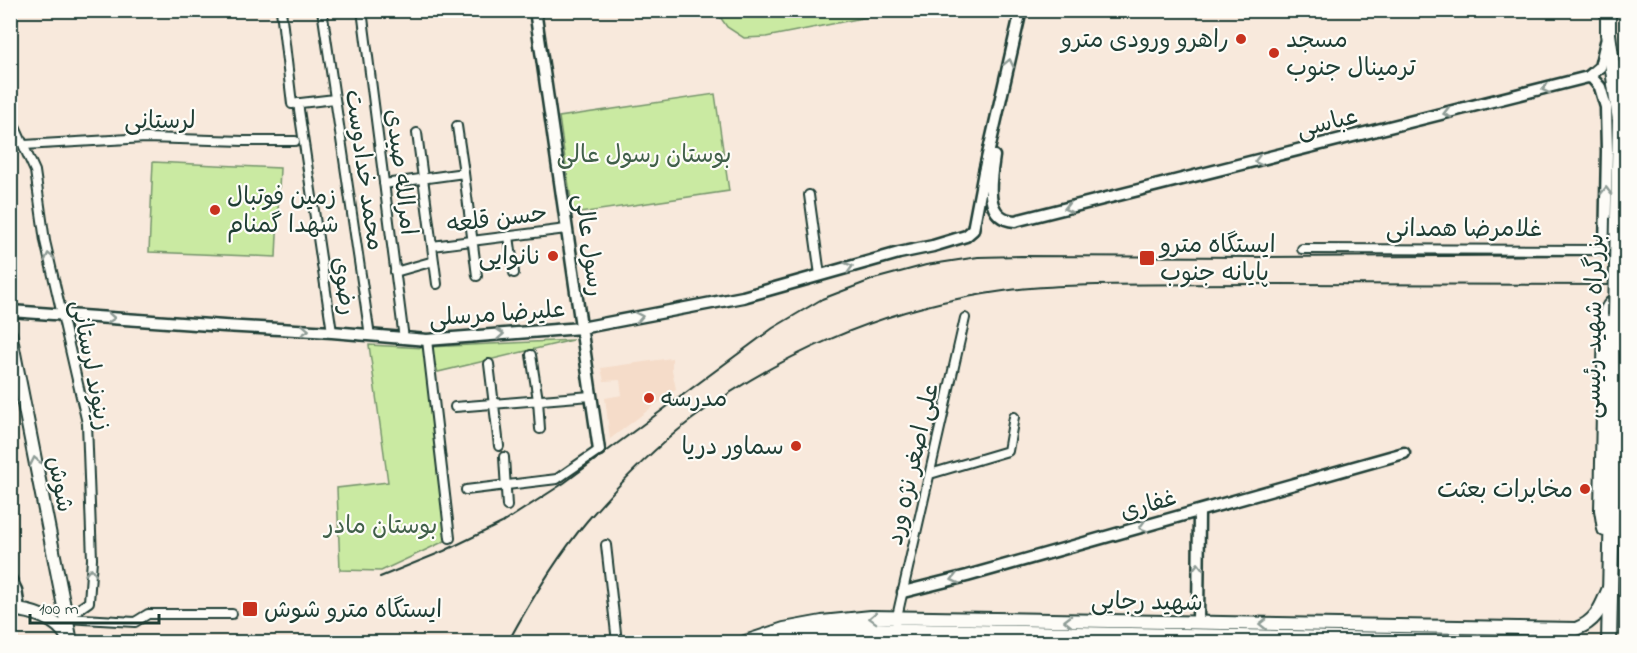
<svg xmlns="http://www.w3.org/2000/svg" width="1637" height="653" font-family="'Indie Flower','Playpen Sans Arabic',sans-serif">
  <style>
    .built { fill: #f5dcc9 }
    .green { fill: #caeaa2; stroke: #74946b; stroke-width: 1.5 }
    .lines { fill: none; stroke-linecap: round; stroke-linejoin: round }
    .street-casing { stroke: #1f3d34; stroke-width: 12 }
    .secondary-casing { stroke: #1f3d34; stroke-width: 15 }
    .primary-casing { stroke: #1f3d34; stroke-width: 16 }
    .highway-casing { stroke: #1f3d34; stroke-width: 18 }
    .street { stroke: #fdfcf7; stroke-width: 8 }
    .secondary { stroke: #fdfcf7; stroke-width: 10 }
    .primary { stroke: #fdfcf7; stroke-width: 12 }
    .highway { stroke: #fdfcf7; stroke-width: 14 }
    .rail { stroke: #1f3d34; stroke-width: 2 }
    .highway-bridge-casing { stroke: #1f3d34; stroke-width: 18; stroke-linecap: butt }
    .highway-bridge { stroke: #fdfcf7; stroke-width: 14 }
    .oneway { stroke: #8e9c96 }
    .poi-dot { fill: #c8321e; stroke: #fdfcf7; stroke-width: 2 }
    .labels { text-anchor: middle; stroke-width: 4.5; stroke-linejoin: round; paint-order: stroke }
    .poi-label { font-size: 24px; fill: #1f3d34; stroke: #fdfcf7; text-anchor: start }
    .street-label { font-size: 24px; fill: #1f3d34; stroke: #fdfcf7 }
    .park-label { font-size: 24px; fill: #41604a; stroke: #fdfcf7 }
  </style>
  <rect width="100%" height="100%" fill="#f8e9dc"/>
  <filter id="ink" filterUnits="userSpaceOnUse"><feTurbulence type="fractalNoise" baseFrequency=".0167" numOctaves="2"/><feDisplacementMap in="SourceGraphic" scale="12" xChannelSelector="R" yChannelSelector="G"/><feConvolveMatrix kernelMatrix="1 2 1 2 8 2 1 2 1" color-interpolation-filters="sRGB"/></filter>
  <g filter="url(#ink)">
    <path class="built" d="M672,358V370L676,389L610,439L605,398L622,395L620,380L604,381L601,368Z"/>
    <path class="green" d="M716,11H898L766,37L744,38L727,27Z
      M715,94L729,191L573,214L559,117Z
      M153,162L280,168L276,257L149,252Z
      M573,340L438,372L429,347Z
      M369,345L425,348L447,540L381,571L340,570L337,488L388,482Z"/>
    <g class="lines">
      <defs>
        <path id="street" d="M281,10L292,104L335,99
          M322,10L370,336
          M362,10L404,339
          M298,103L332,332
          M10,116L35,171L45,241L87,423L92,559L89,602L66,618
          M457,126L464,173L477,276
          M417,133L437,284
          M24,145L146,138L244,141H295
          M384,184L464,173
          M809,195L820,275
          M509,236L514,273
          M432,246L566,229
          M1302,249L1605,250
          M395,272L434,261
          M427,340L450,538
          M531,355L538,400L540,429
          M489,364L499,446
          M455,407L591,396
          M504,457L507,506
          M930,474L1008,451L1014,417
          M466,490L557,479L599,450
          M606,545L617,642
          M66,618L135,622L148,614H232
          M896,621L965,318
          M10,637L12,642"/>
        <path id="secondary" d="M535,10L599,450
          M1588,77L1600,67L1606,42
          M994,156C991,178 982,219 1015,221L1588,77L1592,78L1600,87L1606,107L1607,151L1605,250H1626
          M10,311L224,326L332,332L427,340L581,328L743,297L899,253L933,246L966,236L973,230L984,172L1021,10
          M10,578L16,590L19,609
          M903,592L967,576L1404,453
          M1198,623L1199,511"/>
        <path id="primary" d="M10,333L71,642
          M10,610C30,609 60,620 68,639
          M745,642L784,629L822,622L871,617L1576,629C1597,621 1601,607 1609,588
          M778,642L812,634L859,629L1555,642"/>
        <path id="highway" d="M1608,10V34L1620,120L1618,218
          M1605,529L1602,510L1606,318C1607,306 1614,299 1626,299
          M1609,642L1616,316"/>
      </defs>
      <use href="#street" class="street-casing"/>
      <use href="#secondary" class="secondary-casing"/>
      <use href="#primary" class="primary-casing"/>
      <use href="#highway" class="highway-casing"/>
      <use href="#street" class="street"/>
      <use href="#secondary" class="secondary"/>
      <use href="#primary" class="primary"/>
      <use href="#highway" class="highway"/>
      <path class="rail" d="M380,577L444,551L502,523L564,483L773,328L822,299L874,279L926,265L978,257L1022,256L1257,257L1626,255
        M508,642C531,600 556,558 587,521C618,485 653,449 691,420C776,356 878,311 984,294C1021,287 1059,286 1097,285C1156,284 1214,284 1273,284C1391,284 1509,285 1626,285"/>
      <defs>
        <path id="highway-bridge" d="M1616,316L1618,218"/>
      </defs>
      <use href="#highway-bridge" class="highway-bridge-casing"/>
      <use href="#highway-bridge" class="highway-bridge"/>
    </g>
    <defs><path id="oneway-chevron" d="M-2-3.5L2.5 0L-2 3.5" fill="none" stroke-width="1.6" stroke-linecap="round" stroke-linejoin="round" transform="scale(1.5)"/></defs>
    <g class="oneway">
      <use href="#oneway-chevron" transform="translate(1009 63) rotate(-78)"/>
      <use href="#oneway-chevron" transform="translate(1546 89) rotate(166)"/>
      <use href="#oneway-chevron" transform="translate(1447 113) rotate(166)"/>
      <use href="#oneway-chevron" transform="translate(1258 161) rotate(166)"/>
      <use href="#oneway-chevron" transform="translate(1606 191) rotate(-89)"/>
      <use href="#oneway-chevron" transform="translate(1068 208) rotate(166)"/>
      <use href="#oneway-chevron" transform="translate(49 257) rotate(-103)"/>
      <use href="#oneway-chevron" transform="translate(849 267) rotate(-16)"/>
      <use href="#oneway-chevron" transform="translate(639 317) rotate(-11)"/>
      <use href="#oneway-chevron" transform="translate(111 318) rotate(4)"/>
      <use href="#oneway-chevron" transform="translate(305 330) rotate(3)"/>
      <use href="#oneway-chevron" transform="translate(500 334) rotate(-4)"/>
      <use href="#oneway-chevron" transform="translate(35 461) rotate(-102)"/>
      <use href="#oneway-chevron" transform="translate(1143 527) rotate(164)"/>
      <use href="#oneway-chevron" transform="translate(1198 567) rotate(-90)"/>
      <use href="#oneway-chevron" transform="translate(91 572) rotate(-86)"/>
      <use href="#oneway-chevron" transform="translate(955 579) rotate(166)"/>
      <use href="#oneway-chevron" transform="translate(873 618) rotate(178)"/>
      <use href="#oneway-chevron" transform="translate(1068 621) rotate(-179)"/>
      <use href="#oneway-chevron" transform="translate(1263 624) rotate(-179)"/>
    </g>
  </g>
  <g class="poi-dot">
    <circle cx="1241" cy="39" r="6"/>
    <circle cx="1274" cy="53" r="6"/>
    <circle cx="215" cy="210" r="6"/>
    <circle cx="553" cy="256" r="6"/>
    <rect x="1139" y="250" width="16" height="16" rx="3"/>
    <circle cx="649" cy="398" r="6"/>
    <circle cx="796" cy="446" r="6"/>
    <circle cx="1585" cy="489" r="6"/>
    <rect x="242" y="601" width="16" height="16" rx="3"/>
  </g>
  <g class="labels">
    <g class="poi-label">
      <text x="1229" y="47" text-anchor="end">راهرو ورودی مترو</text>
      <text x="1286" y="47">مسجد<tspan x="1286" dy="28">ترمینال جنوب</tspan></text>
      <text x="227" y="204">زمین فوتبال<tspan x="227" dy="28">شهدا گمنام</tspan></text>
      <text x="1160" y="252">ایستگاه مترو<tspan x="1160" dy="28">پایانه جنوب</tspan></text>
      <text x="541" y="264" text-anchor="end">نانوایی</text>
      <text x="661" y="406">مدرسه</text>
      <text x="784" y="454" text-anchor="end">سماور دریا</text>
      <text x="1573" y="497" text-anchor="end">مخابرات بعثت</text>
      <text x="264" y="617">ایستگاه مترو شوش</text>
    </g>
    <g class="street-label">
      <text x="160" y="128">لرستانی</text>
      <text transform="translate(1327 122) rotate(-14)" y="8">عباسی</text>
      <text transform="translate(365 170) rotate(82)" y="8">محمد خدادوست</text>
      <text transform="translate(402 172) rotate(83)" y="8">امرالله صیدی</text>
      <text transform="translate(497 218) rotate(-7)" y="8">حسن قلعه</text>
      <text x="1464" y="236">غلامرضا همدانی</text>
      <text transform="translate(590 245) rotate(82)" y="8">رسول عالی</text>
      <text transform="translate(345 286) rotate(82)" y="8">رضوی</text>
      <text transform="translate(497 313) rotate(-4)" y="8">علیرضا مرسلی</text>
      <text transform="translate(1593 326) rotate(-89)" y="8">بزرگراه شهید رئیسی</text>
      <text transform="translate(92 365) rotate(79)" y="8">زینوند لرستانی</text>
      <text transform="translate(912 464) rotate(-77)" y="8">علی اصغر نژه ورد</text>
      <text transform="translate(61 484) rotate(79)" y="8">شوش</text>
      <text transform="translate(1148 504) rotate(-16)" y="8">غفاری</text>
      <text transform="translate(1147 601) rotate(1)" y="8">شهید رجایی</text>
    </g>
    <g class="park-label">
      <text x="644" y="162">بوستان رسول عالی</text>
      <text x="381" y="533">بوستان مادر</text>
    </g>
  </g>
  <rect width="1637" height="653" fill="none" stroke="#fdfcf7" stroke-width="36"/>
  <rect x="18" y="18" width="1601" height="617" fill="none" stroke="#1f3d34" stroke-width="2" filter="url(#ink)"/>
  <path d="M30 614v9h129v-9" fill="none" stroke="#1f3d34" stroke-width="3"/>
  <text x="39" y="614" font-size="18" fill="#1f3d34" stroke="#fdfcf7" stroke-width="4.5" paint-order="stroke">100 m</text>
</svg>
